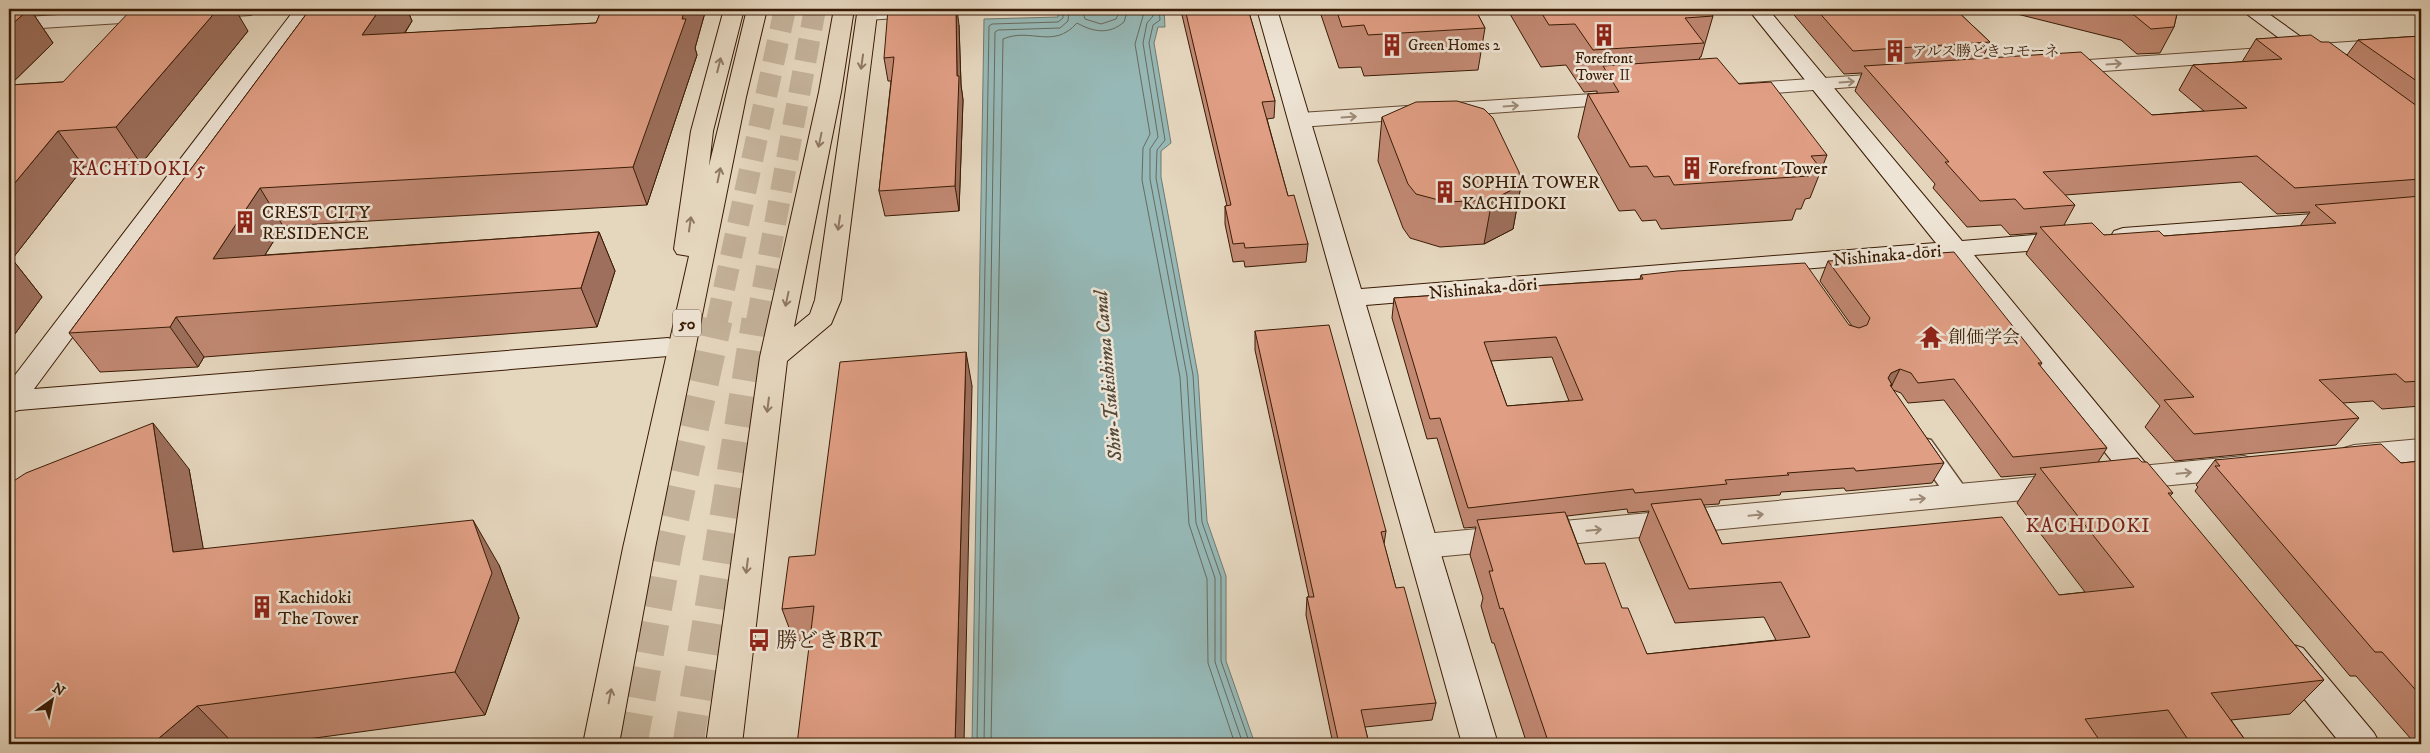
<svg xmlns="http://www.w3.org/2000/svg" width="2430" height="753" font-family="'IM FELL DW Pica','Noto Serif JP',serif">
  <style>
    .green { fill: #babc8e; stroke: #7a6c49 }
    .water { fill: #96b8b6; stroke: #71796f }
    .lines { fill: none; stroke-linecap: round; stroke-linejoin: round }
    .shore { stroke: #686a5d; stroke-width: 1 }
    .primary-tunnel-far1 { stroke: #c3b199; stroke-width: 22; stroke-dasharray: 22 11; stroke-linecap: butt }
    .primary-tunnel { stroke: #c3b199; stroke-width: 31; stroke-dasharray: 31 15; stroke-linecap: butt }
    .lane-casing { stroke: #644a32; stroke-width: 3 }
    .street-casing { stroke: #644a32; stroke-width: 2 }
    .secondary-casing { stroke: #391b04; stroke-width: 2 }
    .primary-casing { stroke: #391b04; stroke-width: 2 }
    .lane { fill: #eee4d5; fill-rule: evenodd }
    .street { fill: #eee4d5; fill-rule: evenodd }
    .secondary { fill: #eee4d5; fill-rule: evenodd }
    .primary { fill: #e5d6be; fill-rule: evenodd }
    .wall { fill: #c18872; stroke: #391b04; fill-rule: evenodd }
    .shaded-wall { fill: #9d6f5c; stroke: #391b04 }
    .building { fill: #e09e84; stroke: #391b04; fill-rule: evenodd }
    .oneway { stroke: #8f7861 }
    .oneway2 { stroke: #9d8a77 }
    .labels { text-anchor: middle; stroke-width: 5; stroke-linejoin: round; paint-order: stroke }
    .far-poi-label { font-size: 15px; fill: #391b04; stroke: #eee4d5; text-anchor: start }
    .shield { fill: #eee4d5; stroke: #6f5743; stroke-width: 1 }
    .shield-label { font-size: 16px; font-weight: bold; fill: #391b04 }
    .poi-label { font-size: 18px; fill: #391b04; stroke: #eee4d5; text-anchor: start }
    .street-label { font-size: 18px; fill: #391b04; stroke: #eee4d5 }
    .neighbourhood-label { font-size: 19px; letter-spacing: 1px; fill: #7a1f14; stroke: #eee4d5 }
    .water-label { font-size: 19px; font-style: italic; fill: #554a39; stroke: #eee4d5 }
    .quarter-label { font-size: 20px; letter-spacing: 1px; fill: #7a1f14; stroke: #eee4d5 }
    .near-poi-label { font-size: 21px; fill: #391b04; stroke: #eee4d5; text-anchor: start }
  </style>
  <rect width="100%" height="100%" fill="#e5d6be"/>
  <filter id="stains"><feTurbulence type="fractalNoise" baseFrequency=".004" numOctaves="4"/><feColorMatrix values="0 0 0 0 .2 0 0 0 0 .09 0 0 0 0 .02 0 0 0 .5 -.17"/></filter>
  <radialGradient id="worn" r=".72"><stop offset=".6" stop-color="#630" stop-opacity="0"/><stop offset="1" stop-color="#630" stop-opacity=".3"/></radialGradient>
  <path class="green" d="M9,9H186L9,19Z"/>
  <path class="water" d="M1058,9H1093L1094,12L1164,9L1165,27H1158L1154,43L1171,143L1161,151V177L1198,375L1207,521L1226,576V661L1255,744H972L984,19L1058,17Z"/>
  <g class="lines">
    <path class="shore" d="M1082,9L1085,19L1101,24L1116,19L1121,9
      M1145,9L1135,44L1150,134L1143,148L1142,180L1180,377L1189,524L1207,579L1208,663L1235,744
      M1153,9V16L1147,23L1143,43L1158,137L1150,149V179L1187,376L1196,523L1215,578V662L1243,744
      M1159,9L1160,20L1153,25L1149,43L1165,140L1157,150L1156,178L1193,375L1202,522L1221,577V661L1250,744
      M977,744L989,26L992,24L1058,22L1063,18V9
      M984,744L995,32L998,30L1060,28L1068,21L1069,9
      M991,744L1003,39C1031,27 1053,50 1077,23C1093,32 1109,35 1124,22L1128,9"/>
    <path class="primary-tunnel-far1" d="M717,321L785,9
      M757,321L815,9"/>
    <path class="primary-tunnel" d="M632,744L668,544L717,320
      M688,744L757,320"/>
    <defs>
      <path id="lane" d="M1923,438L1931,440L1966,489L1970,495L1966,501L1958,504L1950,501L1915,452L1912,446L1915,440Z"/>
      <path id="street" d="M159,9H260L257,13L250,15L9,30V18Z
        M864,9H952L949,13L942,15L867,20L860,18L857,14Z
        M2421,37V49L2060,74L2053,72L2050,68L2053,64L2060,62Z
        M1895,73L1902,75L1906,79L1902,83L1738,96L1730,95L1727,90L1730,85L1738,84Z
        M1623,92L1631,93L1634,98L1631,103L1300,127L1292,125L1289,120L1292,115L1300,113Z
        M2421,439V461L2354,467L2344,464L2339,456L2344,448L2354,445Z
        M2244,456L2254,459L2259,467L2254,475L2244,478L2120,490L2110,487L2105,479L2110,471L2120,468Z
        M2065,474L2076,477L2080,485L2076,493L2065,496L1424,558L1413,555L1408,546L1413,537L1424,534Z"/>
      <path id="secondary" d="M295,9H315L34,389L668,338L678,341L681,347L678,353L668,356L19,410L9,413V383Z
        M1257,9H1277L1361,289L1936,243L1748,9H1768L1962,241L2068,232L2077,235L2080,240L2077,245L2068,248L1974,255L2166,488L2162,496L2151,499L2140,496L1948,257L1366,305L1498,744H1462Z
        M2240,9H2262L2325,54L2328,58L2325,62L2318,64L2311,62Z
        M2340,212L2349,214L2352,219L2349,224L2123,244L2114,241L2111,236L2114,231L2123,228Z
        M2291,644L2303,648L2374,733L2380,744H2341L2279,668L2274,658L2279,648Z"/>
      <path id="primary" d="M724,9H744L713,131L709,166L747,9H767L746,97L655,548L619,744H583L623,548L689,256L677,254L674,249L691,131Z
        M834,9H854L841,92L794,327L810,314L815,300L857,14L860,10L870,9L877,14L841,300L831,324L787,361L742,744H706L760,357L819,92Z"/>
    </defs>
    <use href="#lane" class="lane-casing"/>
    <use href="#street" class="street-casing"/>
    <use href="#secondary" class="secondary-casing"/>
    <use href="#primary" class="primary-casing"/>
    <use href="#lane" class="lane"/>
    <use href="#street" class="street"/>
    <use href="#secondary" class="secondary"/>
    <use href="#primary" class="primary"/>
  </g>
  <path class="wall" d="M9,9H30L53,43L10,85L63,82L248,31L141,164L84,167L12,259L42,297L9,342Z
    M310,9H407L412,21L405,33L596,23L602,9H706L695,48L697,55L647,205L283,226L265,255L599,232L615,271L597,327L204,357L198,367L100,372L69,333Z
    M1182,9H1248L1275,101L1274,118L1267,119L1288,196L1308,244L1306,262L1245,267L1244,261L1233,262L1225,224V206H1227L1182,15Z
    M1319,9H1475L1485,28L1478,70L1364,76L1361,67L1339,68Z
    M1507,9H1707L1713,16L1701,57H1700L1699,60L1739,84L1827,155L1810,198L1805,199L1801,209H1796L1792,220L1661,229L1656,220L1642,221L1635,210L1619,211L1578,137L1588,94H1597V91L1584,92L1566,65L1541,67Z
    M1789,9H1955L1990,42L1982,59L2152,115L2204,111L2179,90L2193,65L2242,62L2256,39L2321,42L2347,55L2358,40L2421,36V406L2382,409L2373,401L2343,403L2359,418L2336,445L2175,461L2145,427L2160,406L2026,254L2037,233L2010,235L2001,225L1967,227L1933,188L1935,184L1855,91L1862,73L1844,74ZM2241,182L2277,214L2310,212L2300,226L2164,236L2104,235L2064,225L2075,205L2065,195Z
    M2002,9H2178L2174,27L2160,53L2137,54L2121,40L2001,10Z
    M959,25L961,85L963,100L959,211L885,216L879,191L891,81H888L884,58Z
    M1382,117L1521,185L1513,229L1484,244L1440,247L1410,238L1403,228L1378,161Z
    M1828,261L2042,363L2040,366L2107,448L2098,462H2142L2173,493L2170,496L2324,680L2290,714L2231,720L2248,744H2138L2137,743L2129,744H1527L1494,643H1492L1481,606L1483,598L1470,555L1476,527L1464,528L1437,438L1427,439L1392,318L1394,298L1501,291L1502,288L1640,279L1641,275L1852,326L1820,281ZM1552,357L1569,401L1507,406L1491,361ZM1893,390L1901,393L1908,403L1944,400L2001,477L2036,474L2017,503L2085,592L2059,595L1722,544L1704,505L1719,504L1720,500L1780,495L1781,492L1844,488L1846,491L1932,483L1944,463ZM1627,509L1628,513L1649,511L1639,539L1675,623L1764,617L1776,640L1647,654L1622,608L1585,564L1567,516Z
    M1255,331L1386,531L1384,544L1396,588L1436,703L1432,720L1365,727L1369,744H1333L1306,615L1307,597H1309L1255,350Z
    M972,386L810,640L794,641L782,609Z
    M2215,460L2401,463L2421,461V738L2411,739L2356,676H2350L2195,491L2198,487L2196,485Z
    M189,469L203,549L499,565L519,618L485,715L271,744H9Z"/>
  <path class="shaded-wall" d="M29,9H30L53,43L9,86V27Z
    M218,9H235L248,31L141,164L116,127Z
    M380,9H407L412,21L380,71L362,35Z
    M685,9H706L695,48L697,55L647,205L633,167Z
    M956,9H957L959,25L961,85L963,100L959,211L955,186L957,76Z
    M58,131L84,167L9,263V190Z
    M1521,185L1513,229L1484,244L1492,200Z
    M260,188L283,226L238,298L213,259Z
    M599,232L615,271L597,327L581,288Z
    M12,259L42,297L9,342V263Z
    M176,317L204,357L198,367L170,327Z
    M966,352L972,386L964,744H955Z
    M1900,369L1890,389L1889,390L1892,385L1888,378L1891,373Z
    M153,423L189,469L212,597L173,552Z
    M473,520L499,565L519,618L485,715L455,672Z
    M197,706L234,744H152Z"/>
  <path class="building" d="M9,9H29L9,27Z
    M132,9H218L116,127L58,131L9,190V85L63,82Z
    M310,9H380L362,35L596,23L602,9H685L682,19H686L633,167L260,188L213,259L599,232L581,288L176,317L170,327L69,333Z
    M888,9H956L957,76H959L955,186L879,191L894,57L884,58Z
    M1185,9H1248L1275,101L1262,102L1288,196L1294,195L1308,244L1245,248L1244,243L1233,244L1225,206L1231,205Z
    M1336,9H1475L1485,28L1368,35L1364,25L1342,27Z
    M1539,9H1707L1713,16L1685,18L1704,43L1593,50L1575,24L1549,25Z
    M1816,9H1955L1990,42L1853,51Z
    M2108,9H2178L2174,27L2151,29L2134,15Z
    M2311,35L2321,42H2329L2421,109V179L2295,188L2257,156L2043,172L2075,205L2024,209L2015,199L1980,201L1945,162H1949L1864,66L2081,52L2152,115L2247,108L2193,65L2282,59L2256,39Z
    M2421,36V84L2358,40Z
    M1717,58L1739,84L1771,82L1827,155L1811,156L1818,165L1802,166L1809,176L1674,185L1669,176L1654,177L1647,166L1630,167L1588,94L1619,92L1603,66Z
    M1457,101L1484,109L1493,118L1519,172L1521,185L1492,200L1446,202L1416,194L1408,184L1382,117L1416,102Z
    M2421,196V381L2405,382L2396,374L2319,380L2359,418L2194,434L2164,400L2194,397L2040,227L2092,223L2104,235L2159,231L2164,236L2336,223L2315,205Z
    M1954,252L2042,363H2038L2107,448L2013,457L1954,379L1918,383L1911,373L1900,369L1891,373L1888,378L1892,385H1890L1944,463L1856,471L1854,468L1787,473L1789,475L1725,480L1727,484L1635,493L1633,489L1468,508L1440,418L1430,419L1394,298L1503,291L1502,288L1643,279L1641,275L1677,271L1805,263L1849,325L1859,328L1867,325L1870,318L1828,261ZM1556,337L1583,400L1507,406L1484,342Z
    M1329,325L1386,531L1381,532L1396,588L1404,587L1436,703L1361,710L1369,744H1339L1307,597H1314L1255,331Z
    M966,352L955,744H797L814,606L782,609L789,557L815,555L840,362Z
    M153,423L173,552L473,520L492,573L455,672L197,706L152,744H9V484L26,473Z
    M2381,444L2401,463L2421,461V696L2382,652H2375L2215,466H2220L2215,460Z
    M2138,458L2142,462H2147L2173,493H2168L2324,680L2211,693L2248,744H2191L2168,710L2085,719L2102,744H1549L1503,608L1500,609L1489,571H1493L1477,520L1565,512L1585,564L1605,563L1622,608H1628L1647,654L1810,637L1781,582L1689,589L1651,504L1701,499L1722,544L2002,517L2059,595L2134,587L2040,468Z"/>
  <defs><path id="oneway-shaft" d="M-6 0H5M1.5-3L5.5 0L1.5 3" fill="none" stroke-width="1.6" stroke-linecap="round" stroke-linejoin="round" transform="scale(1.25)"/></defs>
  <g class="oneway">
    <use href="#oneway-shaft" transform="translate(862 62) rotate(98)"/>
    <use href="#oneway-shaft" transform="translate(719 65) rotate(-76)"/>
    <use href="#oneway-shaft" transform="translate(820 140) rotate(102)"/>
    <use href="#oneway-shaft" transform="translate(719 175) rotate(-78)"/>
    <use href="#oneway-shaft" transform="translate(839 223) rotate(98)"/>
    <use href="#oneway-shaft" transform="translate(690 224) rotate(-82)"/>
    <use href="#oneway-shaft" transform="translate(787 299) rotate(102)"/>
    <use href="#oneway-shaft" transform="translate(768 405) rotate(97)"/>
    <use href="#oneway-shaft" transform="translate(747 566) rotate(97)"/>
    <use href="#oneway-shaft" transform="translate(610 696) rotate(-79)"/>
  </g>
  <g class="oneway2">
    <use href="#oneway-shaft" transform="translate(2114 64) rotate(-4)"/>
    <use href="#oneway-shaft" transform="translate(1847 82) rotate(-4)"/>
    <use href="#oneway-shaft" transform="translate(1511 106) rotate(-4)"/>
    <use href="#oneway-shaft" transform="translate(1349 117) rotate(-4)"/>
    <use href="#oneway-shaft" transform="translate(2184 473) rotate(-5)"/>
    <use href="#oneway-shaft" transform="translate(1918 499) rotate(-5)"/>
    <use href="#oneway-shaft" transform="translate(1756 515) rotate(-6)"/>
    <use href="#oneway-shaft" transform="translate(1594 530) rotate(-5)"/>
  </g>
  <defs>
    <symbol id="building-bare" viewBox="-9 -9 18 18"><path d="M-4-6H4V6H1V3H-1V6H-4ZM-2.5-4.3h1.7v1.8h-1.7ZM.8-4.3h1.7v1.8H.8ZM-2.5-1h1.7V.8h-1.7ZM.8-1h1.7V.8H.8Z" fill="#8f2418" stroke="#eee4d5" stroke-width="2.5" paint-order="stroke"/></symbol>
    <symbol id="temple-bare" viewBox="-9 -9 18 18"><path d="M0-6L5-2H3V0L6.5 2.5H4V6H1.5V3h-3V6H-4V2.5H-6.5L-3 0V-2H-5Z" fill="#8f2418" stroke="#eee4d5" stroke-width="2.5" paint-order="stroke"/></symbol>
    <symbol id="bus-bare" viewBox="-9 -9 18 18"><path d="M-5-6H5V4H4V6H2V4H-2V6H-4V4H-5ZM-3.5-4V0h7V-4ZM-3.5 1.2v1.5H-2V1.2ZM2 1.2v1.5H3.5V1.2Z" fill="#8f2418" stroke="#eee4d5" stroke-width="2.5" paint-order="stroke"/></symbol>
  </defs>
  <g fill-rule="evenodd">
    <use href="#building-bare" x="1588" y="19" width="32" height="32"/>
    <use href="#building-bare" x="1376" y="29" width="32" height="32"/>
    <use href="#building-bare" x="1879" y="35" width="32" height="32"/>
    <use href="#building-bare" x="1676" y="152" width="32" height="32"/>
    <use href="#building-bare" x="1429" y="176" width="32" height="32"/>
    <use href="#building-bare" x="229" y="206" width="32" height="32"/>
    <use href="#temple-bare" x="1915" y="321" width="32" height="32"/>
    <use href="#building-bare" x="246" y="591" width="32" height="32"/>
    <use href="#bus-bare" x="743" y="624" width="32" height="32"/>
  </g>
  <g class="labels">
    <g class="far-poi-label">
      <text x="1408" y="50">Green Homes 2</text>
      <text x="1912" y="56">アルス勝どきコモーネ</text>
      <text x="1604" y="63" text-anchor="middle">Forefront<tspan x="1604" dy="17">Tower Ⅱ</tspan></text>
    </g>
    <rect class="shield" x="673" y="309.5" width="28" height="27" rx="4"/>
    <g class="shield-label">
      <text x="687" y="329">50</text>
    </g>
    <g class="poi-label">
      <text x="1708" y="174">Forefront Tower</text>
      <text x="1462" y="188">SOPHIA TOWER<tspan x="1462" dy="21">KACHIDOKI</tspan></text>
      <text x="262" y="218">CREST CITY<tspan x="262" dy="21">RESIDENCE</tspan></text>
      <text x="1948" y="343">創価学会</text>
      <text x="278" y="603">Kachidoki<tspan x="278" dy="21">The Tower</tspan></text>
    </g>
    <g class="street-label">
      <text transform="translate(1887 255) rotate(-5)" y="6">Nishinaka-dōri</text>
      <text transform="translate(1483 288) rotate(-5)" y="6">Nishinaka-dōri</text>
    </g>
    <g class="neighbourhood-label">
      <text x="139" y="175">KACHIDOKI 5</text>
    </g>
    <g class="water-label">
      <text transform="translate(1107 376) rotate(-95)" y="7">Shin-Tsukishima Canal</text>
    </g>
    <g class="quarter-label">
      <text x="2088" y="532">KACHIDOKI</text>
    </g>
    <g class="near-poi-label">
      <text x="776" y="647">勝どきBRT</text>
    </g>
  </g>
  <rect width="2430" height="753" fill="none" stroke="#e5d6be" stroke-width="30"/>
  <rect x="10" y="10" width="2410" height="733" fill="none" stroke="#391b04" stroke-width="2.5"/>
  <rect x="15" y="15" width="2400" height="723" fill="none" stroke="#391b04"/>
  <g transform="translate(52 700) rotate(33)" stroke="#eee4d5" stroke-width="4" paint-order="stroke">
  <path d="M0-4L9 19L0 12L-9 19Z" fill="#391b04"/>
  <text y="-8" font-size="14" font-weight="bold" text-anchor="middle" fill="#391b04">N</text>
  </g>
  <rect width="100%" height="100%" filter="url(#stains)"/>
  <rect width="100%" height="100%" fill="url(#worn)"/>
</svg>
